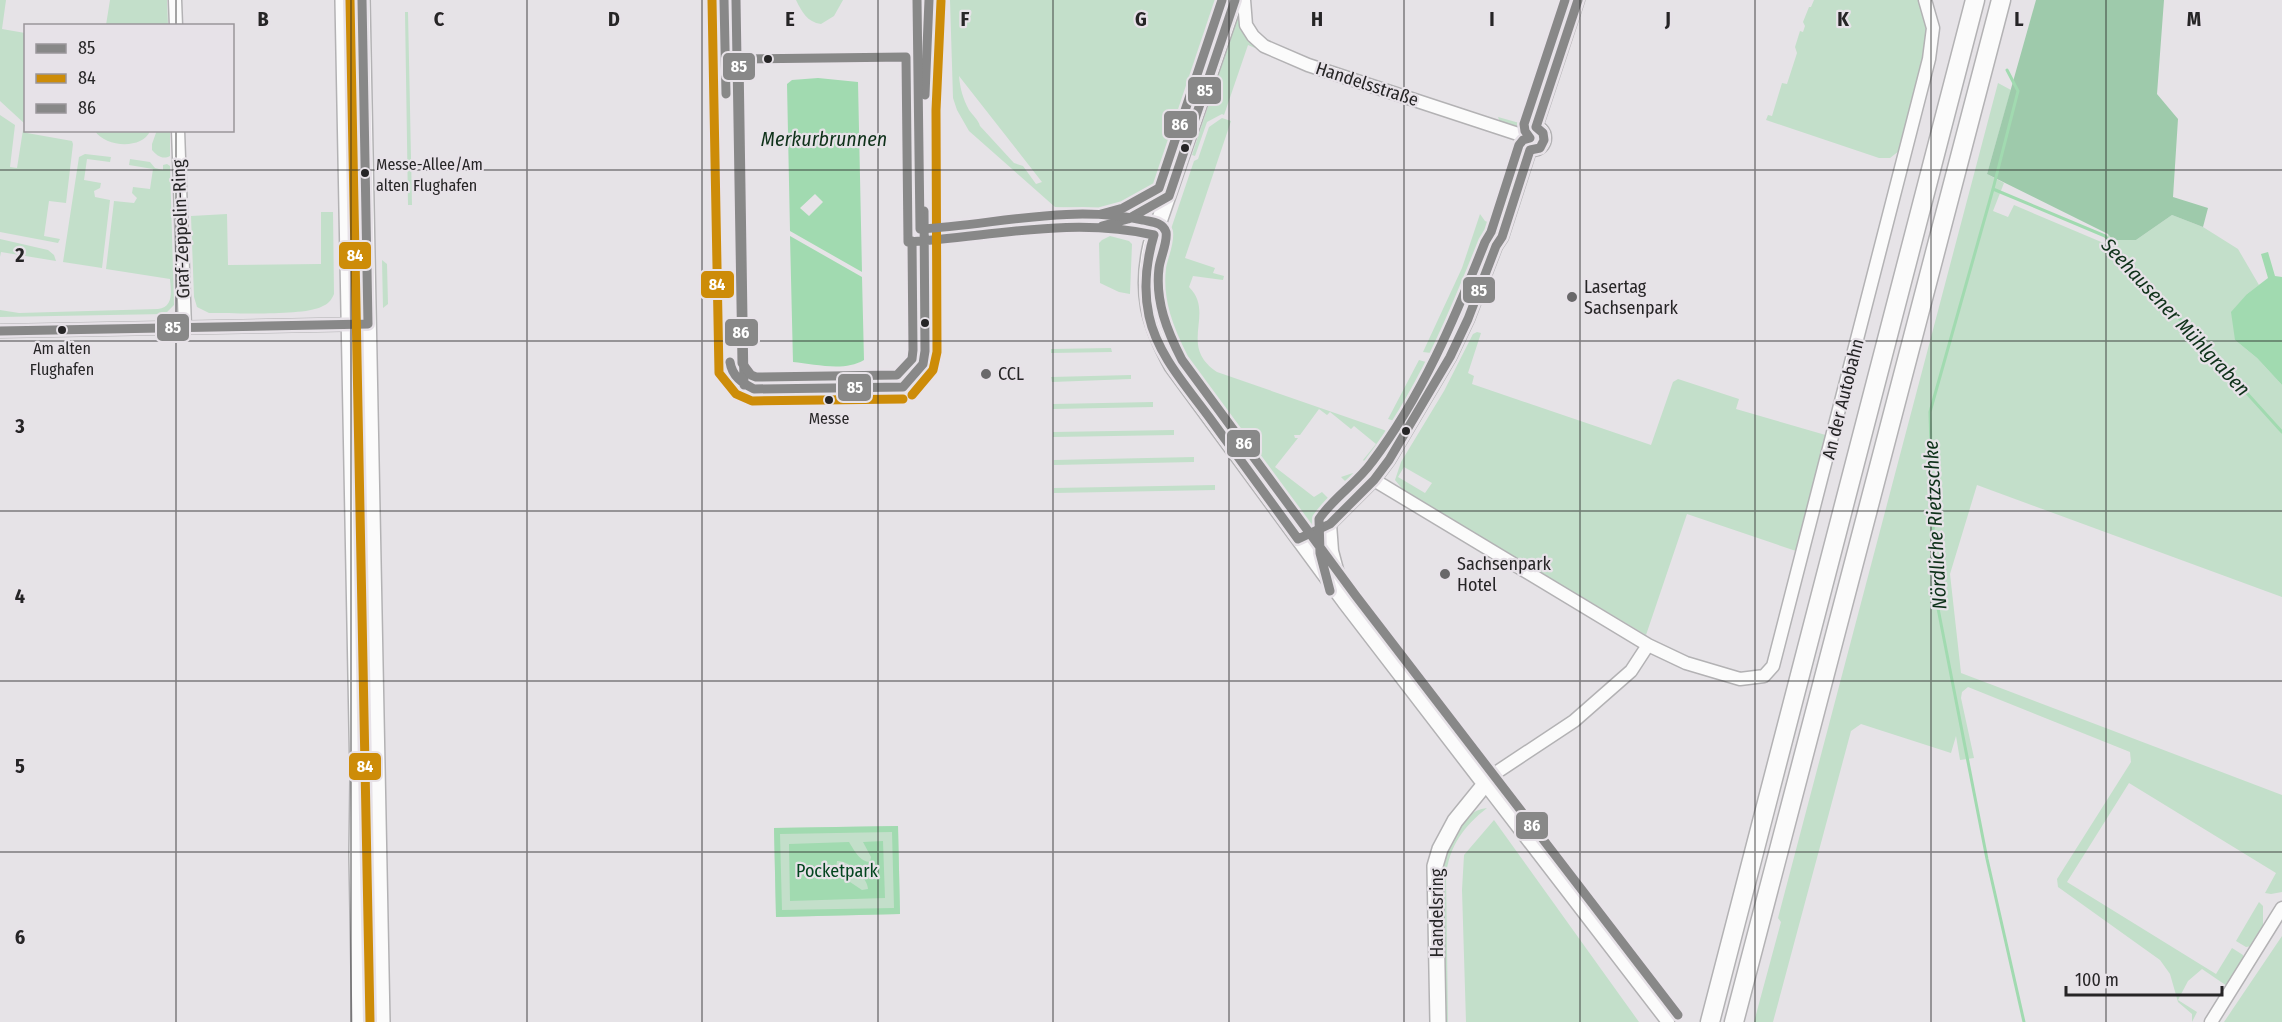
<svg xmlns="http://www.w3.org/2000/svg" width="2282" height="1022" font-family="'Fira Sans Condensed',sans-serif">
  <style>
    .green { fill: #c3dfca; fill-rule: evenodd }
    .forest { fill: #9ecaab }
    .water { fill: #a1dab0; fill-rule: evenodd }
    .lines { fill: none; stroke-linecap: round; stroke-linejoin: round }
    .stream { stroke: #a1dab0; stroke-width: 3 }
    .minor-casing { stroke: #b3b2b4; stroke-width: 15 }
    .major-casing { stroke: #b3b2b4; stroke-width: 18 }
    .highway-casing { stroke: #b3b2b4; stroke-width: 21 }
    .minor { stroke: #fbfbfb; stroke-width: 12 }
    .major { stroke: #fbfbfb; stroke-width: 15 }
    .highway { stroke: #fbfbfb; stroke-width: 18 }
    .bus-1-casing { stroke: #e7e2e8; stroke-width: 14 }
    .bus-2-casing { stroke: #e7e2e8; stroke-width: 14 }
    .bus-3-casing { stroke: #e7e2e8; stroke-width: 14 }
    .bus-1 { stroke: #888; stroke-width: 9 }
    .bus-2 { stroke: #cd8c08; stroke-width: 9 }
    .bus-3 { stroke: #888; stroke-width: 9 }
    .grid { fill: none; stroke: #262526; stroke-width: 1.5; stroke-opacity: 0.55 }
    .bus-dot { fill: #262526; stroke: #e7e2e8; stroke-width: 2 }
    .poi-dot { fill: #69686a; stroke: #e7e2e8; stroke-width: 2 }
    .labels { text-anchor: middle; stroke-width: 4.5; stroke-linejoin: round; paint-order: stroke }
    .bus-label { font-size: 16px; fill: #262526; stroke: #e7e2e8 }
    .street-label { font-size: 18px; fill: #262526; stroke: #e7e2e8 }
    .poi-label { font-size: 18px; fill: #262526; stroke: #e7e2e8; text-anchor: start }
    .park-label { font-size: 18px; fill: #03451f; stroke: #e7e2e8 }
    .water-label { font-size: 20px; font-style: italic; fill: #0f321a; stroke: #e7e2e8 }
    .grid-label { font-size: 20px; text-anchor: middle; font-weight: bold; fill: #262526; stroke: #e7e2e8; stroke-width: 4.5; stroke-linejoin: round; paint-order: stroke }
    .line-badge { stroke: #e7e2e8; stroke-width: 2 }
    .badge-label { font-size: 16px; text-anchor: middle; font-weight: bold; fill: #fff }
  </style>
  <rect width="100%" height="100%" fill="#e6e3e7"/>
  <path class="green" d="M0,0H6L2,29L25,33V124L0,101Z
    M110,0H167L168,25H106Z
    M796,0H843L834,16L821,24C807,22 802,12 796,0Z
    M914,0H925L917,100L916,98Z
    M950,0H1217L1155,183C1145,197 1137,206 1119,209L1055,207L969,131L957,110L953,98ZM959,76L1042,182L1036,184L1023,166L1014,163L980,126C978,119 973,116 969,110C963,99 960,88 959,76Z
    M1814,0H1920L1927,28V50L1899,151L1890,158H1879L1766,120L1768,115L1772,116L1782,83L1787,84L1797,53L1795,47L1800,31L1803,32L1805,26L1803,22L1809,7H1811Z
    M1242,4L1255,48L1248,45L1224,115L1222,114L1207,122L1195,156L1192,155Z
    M1565,5L1568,13L1534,119L1520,127L1500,122L1498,117L1523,124L1526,115L1533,116L1567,16L1560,13L1561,6Z
    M405,12H408L412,205H408Z
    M1998,83L2011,90L1987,174L2004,183L1993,211L2008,217L2014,205L2106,244L2108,234L2136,240L2172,215L2203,227L2238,249L2259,285L2247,294L2235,340L2257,358L2282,385V597L1977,485L1950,574L1961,673L2282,795V892L2271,894L2265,893L2276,873L2129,783L2067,882L2216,974L2232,948L2243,955L2244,959L2227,986L2202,969L2188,981L2178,1000L2197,1012L2192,1022V1014L2178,1002L2170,974L2160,960L2058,887L2057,879L2131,762L2130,752L1968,687L1962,692L1961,698L1974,758L1960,760L1956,736L1951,753L1861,724L1851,731L1773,1022H1754L1781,922L1778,918Z
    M0,115L15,125L10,167L17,168L23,130L27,133L72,141L73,144L66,203L49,201L44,236L60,239L58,243L0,232Z
    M1222,118L1231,121L1185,258L1215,268L1213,273L1224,276L1223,280L1193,276L1189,287C1216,314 1177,345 1217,372L1384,430C1398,436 1391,446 1386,456L1382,453L1370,467L1363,460L1376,444L1354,426L1351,429L1330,412L1327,415L1319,409L1300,435H1294L1295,438H1298L1275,467L1314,497L1322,492L1329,499L1346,482L1341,477L1353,473L1363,481C1359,489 1351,496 1344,502C1331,516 1317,532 1297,519C1274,489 1251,458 1228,427C1198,387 1161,348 1156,296C1154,272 1160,250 1168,228L1171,229L1194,161L1198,159L1209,127Z
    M157,130L170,131V156C163,160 157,156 152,150V144Z
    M95,131H150C142,150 105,147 95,131Z
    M85,154L111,157L110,162L87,159L84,180L101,183L100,188L94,191L95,197L110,200L102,268L63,262L79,157Z
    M130,159L150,162L155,168L163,170V165L167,164L170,166L174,305L165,314L0,317V310L19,313L158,309C174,307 171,291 170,279L106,269L114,201L134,203L137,198L132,193L133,187L150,189L153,169L129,165Z
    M321,212H333L334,294C331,301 328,304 321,307C302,316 234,313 209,313L197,307L194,297L191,216L227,214L228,265L321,264Z
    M1480,214L1485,221L1495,225V231L1473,295L1451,345L1439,354L1423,352L1462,268Z
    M1110,236L1129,241L1132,244L1130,294L1119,292L1100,283L1099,243L1102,240Z
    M0,239L48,250L54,255L56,261L1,252L0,257Z
    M382,260L387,264L388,304L383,308Z
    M1477,332L1481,333L1468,373L1474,376L1472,384L1651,445L1673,382L1678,379L1739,399L1736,409L1829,436L1799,552L1687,514L1646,635L1404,491L1395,480L1401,462L1444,391L1473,334ZM1404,467L1432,483L1425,493L1398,477Z
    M1111,348L1112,352L1051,353V349Z
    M1419,360L1440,366L1407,419L1398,422L1388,419Z
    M356,362H360L362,462L367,508L378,1022H370L367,895L362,845Z
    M1131,375V379L1052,382L1051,377Z
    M1153,402V407L1053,409V404Z
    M1174,430V435L1053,437V432Z
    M1194,457V462L1054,465V460Z
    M1215,485V490L1054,493V488Z
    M1487,808C1464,826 1449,846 1446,876L1448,1022H1443L1440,878C1444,853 1457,811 1487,808Z
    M1494,820L1639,1022H1466L1462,890L1464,855Z
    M898,826L900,914L776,917L774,828Z
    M2259,902L2263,906V927L2252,946L2246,947L2236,941Z
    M2282,936V1022H2224Z"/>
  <path class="forest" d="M2036,0H2164L2157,94L2178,119L2173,197L2208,208L2203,227L2172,215L2136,240H2113L2108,234L1987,174Z"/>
  <path class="water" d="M818,78L858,82L862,272L790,231L787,84L792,80ZM815,194L823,202L809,216L800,208Z
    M790,236L862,277L864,360C844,372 815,364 793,362Z
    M2268,252L2275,276L2282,277V385L2257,358L2235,340L2231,312L2247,294L2268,278L2261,254Z
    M898,826L900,914L776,917L774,828ZM892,832L894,908L782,910L780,834Z
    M883,841L885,898L790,901L789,844L849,842C854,850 860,862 870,862L871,857L863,842ZM837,861C849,860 868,878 868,889L862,890L847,880L836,868Z"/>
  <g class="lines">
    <path class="stream" d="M2007,70L2018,91L1993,189L1930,412L1935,593L1987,859L2024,1022
      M1993,189L2105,236L2282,432"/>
    <defs>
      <path id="minor" d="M175,0L176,26
        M1244,0L1246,25L1253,36L1264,46L1308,65L1521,135
        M1521 138a12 12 0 1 1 24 0a12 12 0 1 1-24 0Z
        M1536,127L1578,0
        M178,130L185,328
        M0,331L368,324
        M1374,480L1648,645L1686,663L1740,679L1764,676L1773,666L1929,59L1933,28L1925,0
        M1330,524L1332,551L1344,596
        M1298,539L1330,524L1374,480L1389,460L1450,357L1468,319L1496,246L1502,237L1530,150
        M1648,645L1631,671L1574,721L1494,774L1485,784L1668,1022
        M2211,1022L2282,908"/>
      <path id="major" d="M343,0L358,780L357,855L360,1022
        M362,0L382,1022
        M1235,0L1151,245C1140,293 1149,324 1172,366L1346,603L1485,784L1455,821L1440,849L1435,866L1438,1022"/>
      <path id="highway" d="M1710,1022L1975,0
        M1734,1022L2001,0"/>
    </defs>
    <use href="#minor" class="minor-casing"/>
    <use href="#major" class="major-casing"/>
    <use href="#highway" class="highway-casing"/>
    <use href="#minor" class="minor"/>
    <use href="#major" class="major"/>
    <use href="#highway" class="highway"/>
    <defs>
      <path id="bus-1" d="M724,0L726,94
        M925,95L929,0
        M1102,226L1128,219L1169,196L1235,0
        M0,331L368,324L362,0
        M730,362C732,376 742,383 754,389L903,387
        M744,385L739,59L906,57L908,242C991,237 1071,216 1154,235C1146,262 1143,288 1149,316C1157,354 1187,387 1209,417C1239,458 1268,498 1298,539L1330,524L1374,480L1389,460L1450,357L1468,319L1496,246L1502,237L1530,150L1540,148L1544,140L1543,133L1536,127L1578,0
        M903,387L923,364L925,351L924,211"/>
      <path id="bus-2" d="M350,0L370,1022
        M712,0L719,373L736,394L752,401L903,399
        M912,395L933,370L937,352L936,110L941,1"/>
      <path id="bus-3" d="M736,0L742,363L751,375L756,377L897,375L912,359L913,350L912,241
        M917,0L920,229C994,225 1069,204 1143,220C1151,222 1163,222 1166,232C1168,242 1160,258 1159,268C1155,301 1167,331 1182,360L1356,596L1678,1015
        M1101,214L1123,208L1159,188L1222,0
        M1330,591L1320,553L1319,519C1333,498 1357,483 1372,462C1422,396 1455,318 1485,242L1491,232L1519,145L1523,140L1530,138L1525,131L1524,124L1565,0"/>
    </defs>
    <use href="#bus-1" class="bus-1-casing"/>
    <use href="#bus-2" class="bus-2-casing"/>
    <use href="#bus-3" class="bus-3-casing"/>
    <use href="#bus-1" class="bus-1"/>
    <use href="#bus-2" class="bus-2"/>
    <use href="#bus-3" class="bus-3"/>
  </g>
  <path class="grid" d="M176,0V26M351,0V1022M527,0V1022M702,0V1022M878,0V1022M1053,0V1022M1229,0V1022M1404,0V1022M1580,0V1022M1755,0V1022M1931,0V1022M2106,0V1022M176,130V1022M0,170H2282M0,341H2282M0,511H2282M0,681H2282M0,852H2282"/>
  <g class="bus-dot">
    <circle cx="768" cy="59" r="5"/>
    <circle cx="1185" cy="148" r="5"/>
    <circle cx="365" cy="173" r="5"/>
    <circle cx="925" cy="323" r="5"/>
    <circle cx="62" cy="330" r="5"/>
    <circle cx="829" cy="400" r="5"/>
    <circle cx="1406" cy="431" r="5"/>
  </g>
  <g class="poi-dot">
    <circle cx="1572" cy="297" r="6"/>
    <circle cx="986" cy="374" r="6"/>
    <circle cx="1445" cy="574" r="6"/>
  </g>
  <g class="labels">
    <g class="bus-label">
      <text x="376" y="170" text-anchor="start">Messe-Allee/Am<tspan x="376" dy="21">alten Flughafen</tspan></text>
      <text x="62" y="354">Am alten<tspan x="62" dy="21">Flughafen</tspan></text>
      <text x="829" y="424">Messe</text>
    </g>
    <g class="street-label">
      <text transform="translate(1367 84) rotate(18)" y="6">Handelsstraße</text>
      <text transform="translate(181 229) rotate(-92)" y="6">Graf-Zeppelin-Ring</text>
      <text transform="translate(1843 399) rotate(-76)" y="6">An der Autobahn</text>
      <text transform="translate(1437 913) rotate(-90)" y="6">Handelsring</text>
    </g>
    <g class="poi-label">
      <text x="1584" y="293">Lasertag<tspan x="1584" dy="21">Sachsenpark</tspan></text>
      <text x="998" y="380">CCL</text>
      <text x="1457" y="570">Sachsenpark<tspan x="1457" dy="21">Hotel</tspan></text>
    </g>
    <g class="park-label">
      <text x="837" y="877">Pocketpark</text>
    </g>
    <g class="water-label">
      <text x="824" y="146">Merkurbrunnen</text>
      <text transform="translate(2176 317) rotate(47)" y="7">Seehausener Mühlgraben</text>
      <text transform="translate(1935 525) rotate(-93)" y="7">Nördliche Rietzschke</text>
    </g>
  </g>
  <g class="grid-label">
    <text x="263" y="26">B</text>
    <text x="439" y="26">C</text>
    <text x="614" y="26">D</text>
    <text x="790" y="26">E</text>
    <text x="965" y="26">F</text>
    <text x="1141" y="26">G</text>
    <text x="1317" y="26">H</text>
    <text x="1492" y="26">I</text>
    <text x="1668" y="26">J</text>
    <text x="1843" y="26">K</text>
    <text x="2019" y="26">L</text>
    <text x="2194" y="26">M</text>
    <text x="20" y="262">2</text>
    <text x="20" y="433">3</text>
    <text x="20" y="603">4</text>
    <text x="20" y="773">5</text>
    <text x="20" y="944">6</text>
  </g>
  <g class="line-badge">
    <rect x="722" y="52" width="34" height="29" rx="6" fill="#888"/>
    <rect x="1187" y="76" width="35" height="29" rx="6" fill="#888"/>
    <rect x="1163" y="110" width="35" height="29" rx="6" fill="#888"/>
    <rect x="338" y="241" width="34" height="29" rx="6" fill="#cd8c08"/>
    <rect x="700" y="270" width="35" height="29" rx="6" fill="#cd8c08"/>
    <rect x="1462" y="276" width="34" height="28" rx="6" fill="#888"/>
    <rect x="156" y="313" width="34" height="29" rx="6" fill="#888"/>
    <rect x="724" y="318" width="35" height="29" rx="6" fill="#888"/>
    <rect x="837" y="373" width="35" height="29" rx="6" fill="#888"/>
    <rect x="1226" y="429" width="35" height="29" rx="6" fill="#888"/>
    <rect x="348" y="752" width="34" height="29" rx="6" fill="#cd8c08"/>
    <rect x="1515" y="811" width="34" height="29" rx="6" fill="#888"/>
  </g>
  <g class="badge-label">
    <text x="739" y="72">85</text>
    <text x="1205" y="96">85</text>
    <text x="1180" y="130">86</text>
    <text x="355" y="261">84</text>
    <text x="717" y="290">84</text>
    <text x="1479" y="296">85</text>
    <text x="173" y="333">85</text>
    <text x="741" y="338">86</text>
    <text x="855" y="393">85</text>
    <text x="1244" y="449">86</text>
    <text x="365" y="772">84</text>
    <text x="1532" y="831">86</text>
  </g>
  <rect x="24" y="24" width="210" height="108" fill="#e7e2e8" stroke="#9a969a" stroke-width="1.5"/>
  <rect x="36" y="44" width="30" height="9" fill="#888888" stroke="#9a969a" stroke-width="1.5"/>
  <text x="78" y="54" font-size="18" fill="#262526">85</text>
  <rect x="36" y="74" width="30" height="9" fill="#cd8c08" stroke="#9a969a" stroke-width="1.5"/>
  <text x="78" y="84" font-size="18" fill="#262526">84</text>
  <rect x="36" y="104" width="30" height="9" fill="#888888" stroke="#9a969a" stroke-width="1.5"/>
  <text x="78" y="114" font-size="18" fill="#262526">86</text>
  <path d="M2066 986v9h156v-9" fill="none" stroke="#262526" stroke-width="3"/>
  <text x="2075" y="986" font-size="18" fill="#262526" stroke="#e7e2e8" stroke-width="4.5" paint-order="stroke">100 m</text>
</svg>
